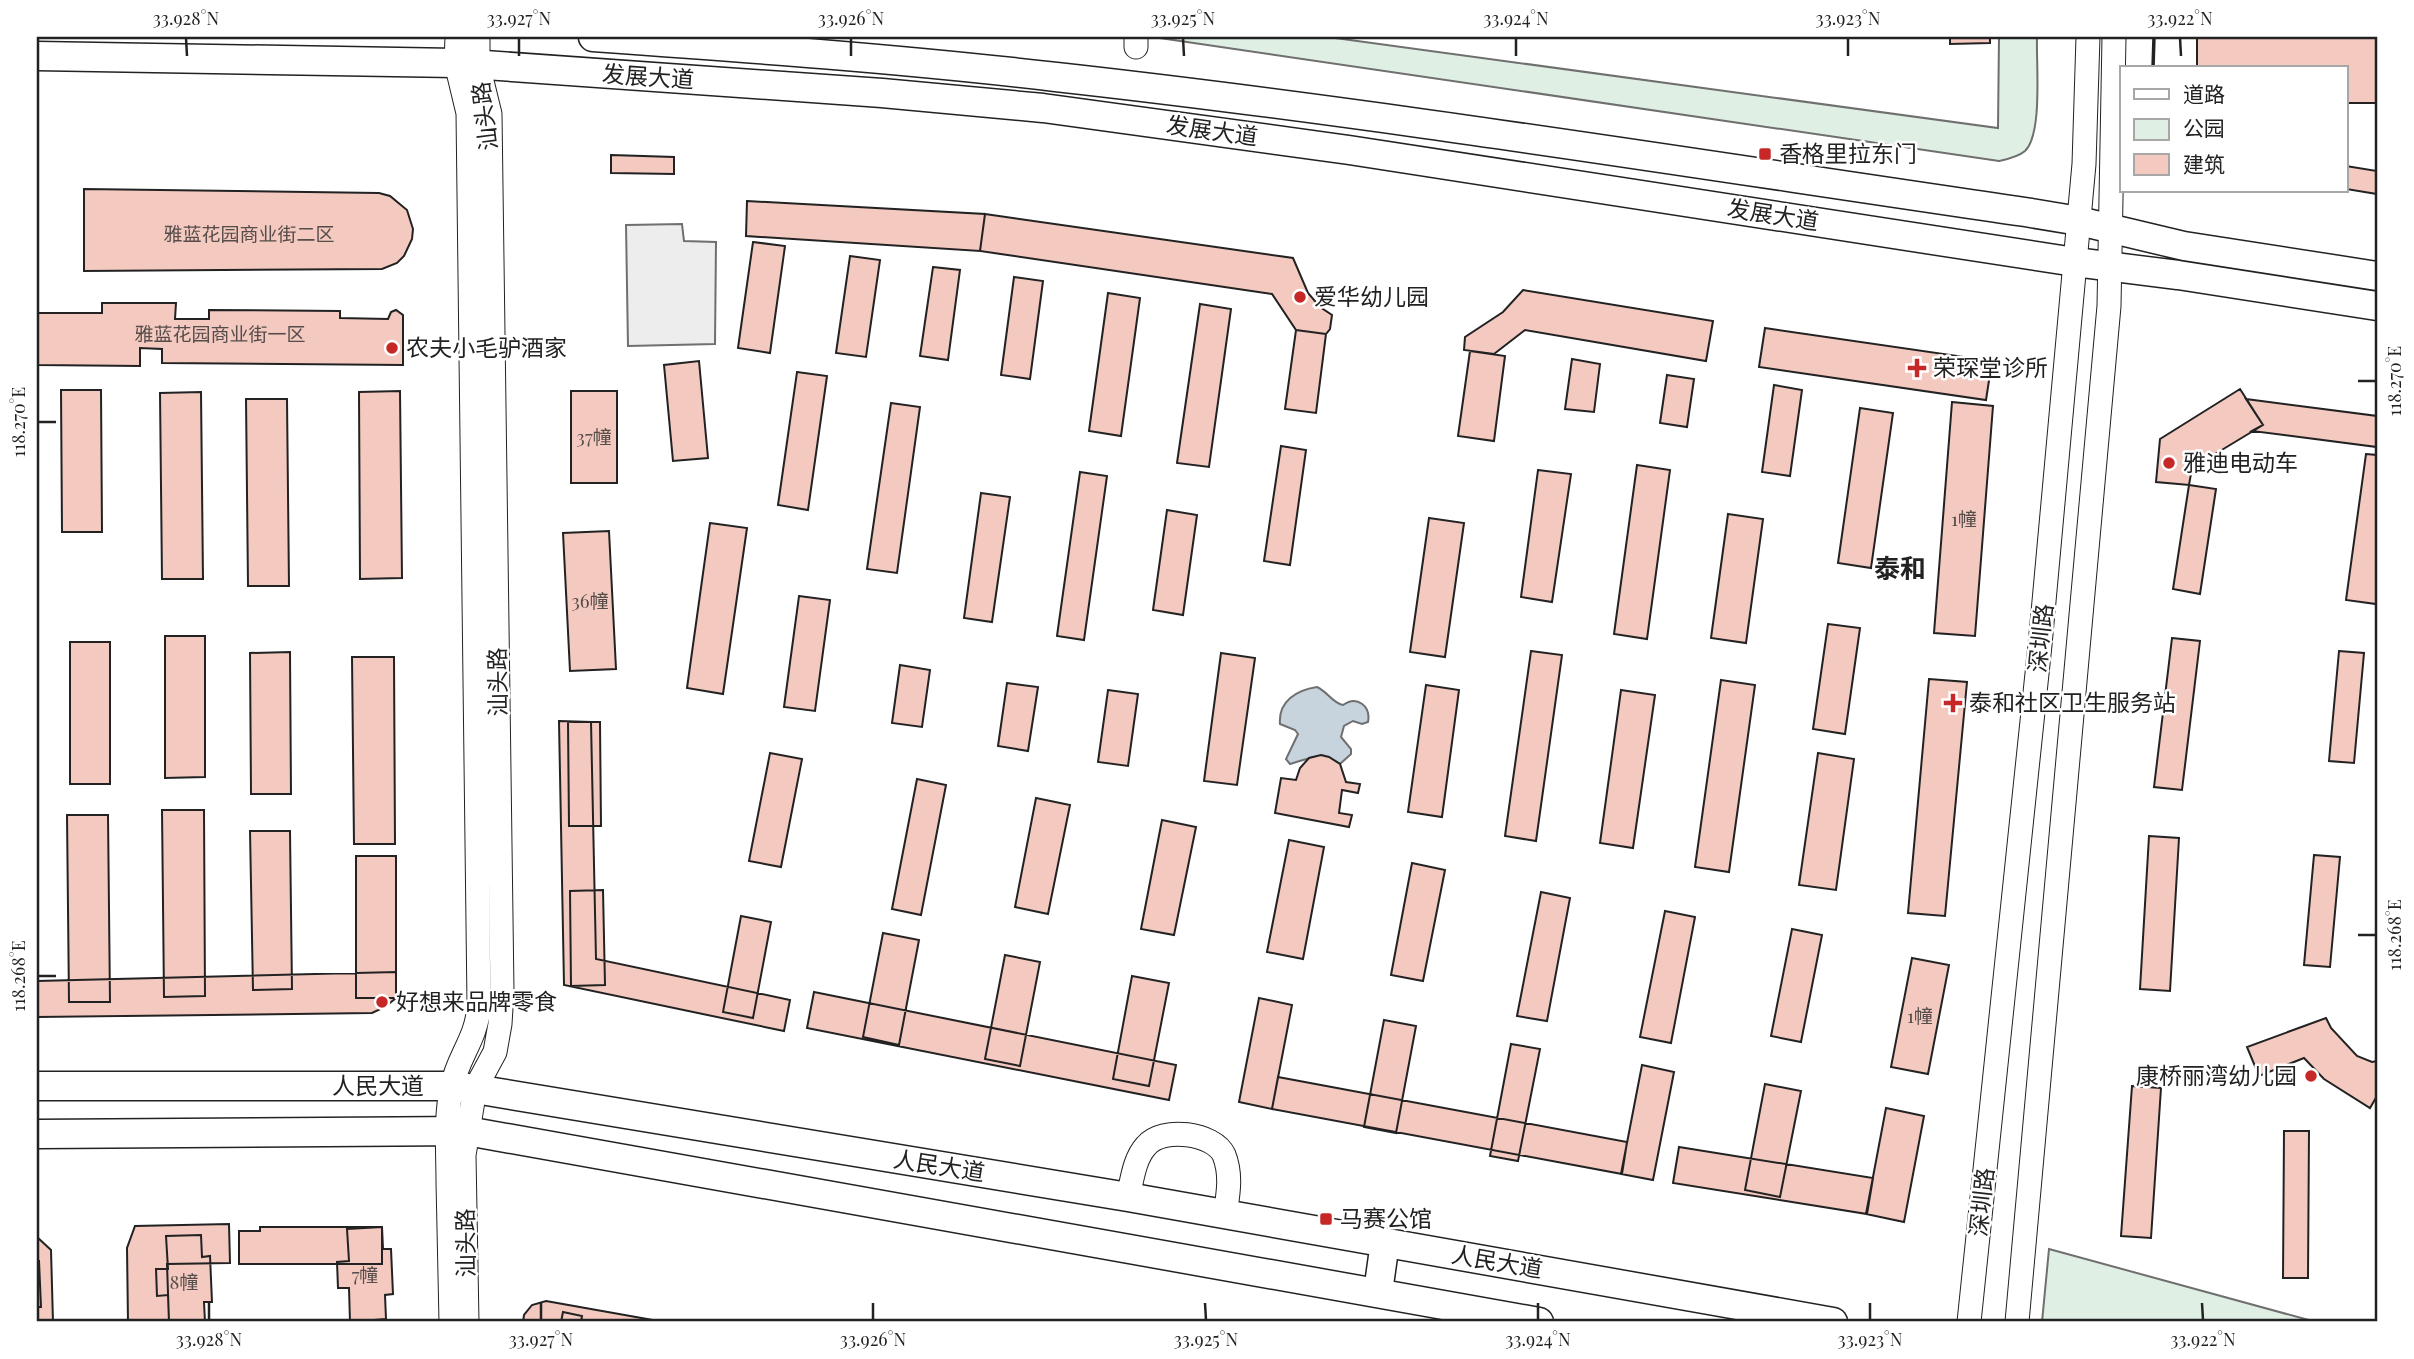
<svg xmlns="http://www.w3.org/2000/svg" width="2414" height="1359" font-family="'Playfair Display','Noto Sans SC',serif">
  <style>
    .green { fill: #e0efe3; stroke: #6f6f6f; stroke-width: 2 }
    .parking { fill: #ededed; stroke: #6f6f6f; stroke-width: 2 }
    .water { fill: #c7d3dd; stroke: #6f6f6f; stroke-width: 2 }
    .building { fill: #f3c9c0; stroke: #222; stroke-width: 2 }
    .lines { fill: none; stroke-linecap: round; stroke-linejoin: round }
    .minor-casing { stroke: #222; stroke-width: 25 }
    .major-casing { stroke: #222; stroke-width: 31 }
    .minor { stroke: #fff; stroke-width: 23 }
    .major { stroke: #fff; stroke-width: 28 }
    .wall { stroke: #222; stroke-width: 3.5 }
    .ticks { fill: none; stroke: #222; stroke-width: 2.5 }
    .poi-dot { fill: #c62828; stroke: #fff; stroke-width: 2.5 }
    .labels { text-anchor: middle; stroke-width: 5; stroke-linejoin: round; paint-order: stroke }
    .number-label { font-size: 19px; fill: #564c4a }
    .street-label { font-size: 23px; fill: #222; stroke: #fff }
    .poi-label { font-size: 23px; fill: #222; stroke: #fff; text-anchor: start }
    .quarter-label { font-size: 26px; font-weight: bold; fill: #222; stroke: #fff }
    .neatline { fill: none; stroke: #222; stroke-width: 2.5 }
    .ticks-label { font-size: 18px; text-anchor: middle; fill: #222 }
  </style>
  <rect width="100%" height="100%" fill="#fff"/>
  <path class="green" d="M1153,37H1328L1998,128L1999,37H2037C2036,62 2043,134 2025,151C2018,157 2008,159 1999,161Z
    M2049,1249L2316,1322H2042Z"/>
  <path class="parking" d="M682,224L684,241L716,242L715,344L628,346L626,225Z"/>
  <path class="water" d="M1317,687C1327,691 1332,703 1343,705C1357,695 1371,706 1368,722L1362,724L1353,721L1344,726L1341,737L1351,749V754L1340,764C1321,751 1311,758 1290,764L1286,759L1298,734L1295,730L1280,724C1278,701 1297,690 1317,687Z"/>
  <path class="building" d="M1950,37H1990V43L1950,44Z
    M2197,37H2377V103H2346V68H2197Z
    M611,155L674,157V174L611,173Z
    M2346,166L2377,171V194L2346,189Z
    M84,189L379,193L390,196L407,210L413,229L412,239L404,256L397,263L382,269L84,271Z
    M747,201L985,214L980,251L746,236Z
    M985,214L1293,258L1308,293L1320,307L1332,315L1330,329L1326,334L1296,330L1272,294L980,251Z
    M753,242L785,246L770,353L738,348Z
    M850,256L880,260L866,357L836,353Z
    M933,267L960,270L948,360L920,356Z
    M1014,277L1043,281L1030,379L1001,375Z
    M1523,290L1713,321L1706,361L1525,330L1494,354L1464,350L1465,337L1503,312Z
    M1108,293L1140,298L1121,436L1089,431Z
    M102,303H176L175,319H209V310L340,311V318L388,319L391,312L396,310L403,315V365L162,363V349L140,348V366L37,365V313H102Z
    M1200,304L1231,309L1209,467L1177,463Z
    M1765,328L1992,361L1986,400L1759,367Z
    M1296,330L1326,334L1316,413L1285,409Z
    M1470,351L1505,356L1494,441L1458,436Z
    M1572,359L1600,364L1594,412L1565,409Z
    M699,361L708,458L673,461L664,365Z
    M797,372L827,376L808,510L778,505Z
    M1667,375L1694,379L1687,427L1660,423Z
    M1774,385L1802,390L1790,476L1762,472Z
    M2240,389L2263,425L2192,468L2189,485L2156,482L2160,439Z
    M61,390H101L102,532H62Z
    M400,391L402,578L360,579L359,392Z
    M571,391H617V483H571Z
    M201,392L203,579H162L160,393Z
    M246,399H287L289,586H248Z
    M2246,399L2377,416V447L2252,431L2263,425Z
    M1952,402L1993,406L1975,636L1934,633Z
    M891,403L920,407L897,573L867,569Z
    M1860,408L1893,413L1871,568L1838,563Z
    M1281,446L1306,450L1290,565L1264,561Z
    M2366,454L2377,455L2376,604L2346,600Z
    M1637,465L1670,470L1647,639L1614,634Z
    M1538,470L1571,474L1552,602L1521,597Z
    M1080,472L1107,476L1084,640L1057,636Z
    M2189,485L2216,489L2200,594L2173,589Z
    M981,493L1010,497L992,622L964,618Z
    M1167,510L1197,515L1183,615L1153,610Z
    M1728,514L1763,519L1746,643L1711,638Z
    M1429,518L1464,523L1445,657L1410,652Z
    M710,523L747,528L723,694L687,688Z
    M609,531L616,669L570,671L563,533Z
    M799,596L830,600L815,711L784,707Z
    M1828,624L1860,628L1845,734L1813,729Z
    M165,636H205V777L165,778Z
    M2172,638L2200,641L2182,790L2154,787Z
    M70,642H110V784H70Z
    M1531,651L1562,655L1536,841L1505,836Z
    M2339,651L2364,653L2354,763L2329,761Z
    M290,652L291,794H251L250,653Z
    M1221,653L1255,658L1237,785L1204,781Z
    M352,657H394L395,844H354Z
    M900,665L930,670L922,727L892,723Z
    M1929,679L1967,682L1945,916L1908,913Z
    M1721,680L1755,685L1729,872L1695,867Z
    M1007,683L1038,687L1028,751L998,746Z
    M1426,685L1459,690L1442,817L1408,812Z
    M1108,690L1138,694L1128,766L1098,762Z
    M1621,690L1655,695L1633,848L1600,843Z
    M559,721L591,722L596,959L790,1000L784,1031L564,985Z
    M568,722H600L601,826H569Z
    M770,753L802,759L781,867L749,861Z
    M1818,753L1854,759L1836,890L1799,885Z
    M1321,755L1329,757L1340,764L1346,782L1360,784L1358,793L1342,790L1339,813L1352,815L1349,827L1275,813L1281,778L1296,780L1300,768L1309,758Z
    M917,779L946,785L921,915L892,909Z
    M1036,798L1070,805L1048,914L1015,907Z
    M162,810H204L205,996L164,997Z
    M67,815H108L110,1002H69Z
    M1162,820L1196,827L1174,935L1141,929Z
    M250,831H290L292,989L253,990Z
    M2149,836L2179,838L2170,991L2140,989Z
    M1289,840L1324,847L1303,959L1267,952Z
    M2314,855L2340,857L2330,967L2304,965Z
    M356,856H396V998H356Z
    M1412,863L1445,870L1423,981L1391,975Z
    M603,890L605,985L571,986L570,891Z
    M1541,892L1570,898L1547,1021L1517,1016Z
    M1665,911L1695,917L1671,1043L1640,1037Z
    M741,916L771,922L753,1018L723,1012Z
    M1792,929L1822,935L1801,1042L1771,1036Z
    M883,933L919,940L899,1045L863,1037Z
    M1005,955L1040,962L1020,1066L985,1059Z
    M1912,958L1949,965L1928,1074L1891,1067Z
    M396,972V998L385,1007L372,1013L37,1017V981Z
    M1132,976L1169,983L1149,1086L1113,1079Z
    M814,992L1176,1065L1169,1100L807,1028Z
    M1259,998L1292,1005L1272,1109L1239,1102Z
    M2326,1018L2331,1028L2357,1056L2372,1062L2377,1061V1096L2370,1108L2324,1079L2304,1058L2259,1076L2247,1047Z
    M1384,1020L1416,1026L1396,1133L1364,1127Z
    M1511,1044L1540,1049L1518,1161L1490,1156Z
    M1642,1065L1674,1072L1653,1180L1621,1174Z
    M1278,1077L1627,1142L1622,1174L1272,1109Z
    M1765,1084L1801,1091L1780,1197L1745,1190Z
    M2132,1086L2161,1088L2151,1238L2121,1236Z
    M1886,1108L1924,1116L1904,1222L1866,1214Z
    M2284,1131H2309L2308,1278H2283Z
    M1679,1147L1873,1178L1867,1214L1673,1183Z
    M229,1224L230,1263L167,1264L169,1322H128L127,1248L135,1226Z
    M260,1227H382V1264H239V1231H260Z
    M382,1227L383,1249H391L393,1294L385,1295L386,1319L350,1322L349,1288H338L337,1262L349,1261L347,1229Z
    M201,1235L202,1257L210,1256L212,1302H204L205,1322H169L168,1295L157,1296L156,1269H168L166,1236Z
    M37,1237L51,1250L53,1322H37Z
    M37,1261H39L41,1307H37Z
    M546,1301L664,1322H523L524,1315L532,1305Z
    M563,1312L582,1316L581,1322H561Z"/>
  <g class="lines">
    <defs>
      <path id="minor" d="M1136,47V37
        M1128,1197C1132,1181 1134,1159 1146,1146C1162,1126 1214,1133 1224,1155C1232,1175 1228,1195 1225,1215
        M451,1322C450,1276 449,1229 448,1182C448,1151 445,1117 452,1086C458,1056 477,1039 479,1005L468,113L456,63L457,37
        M467,1322L464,1155L475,1089L495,1052L500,1024L502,991L490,114L478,65V37
        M1969,1322L2040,645L2084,164L2088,37
        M2017,1322L2109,306L2114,37"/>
      <path id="major" d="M593,37C748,48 902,59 1056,77C1380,113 1702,165 2025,212L2079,221L2184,246L2377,276
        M37,56L456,63L882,93L1043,108L1349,150L2075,262L2178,275L2377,306
        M37,1086H452L475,1089L1128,1197L1833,1322
        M37,1134L467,1131L1539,1322
        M1378,1292L1385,1242"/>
    </defs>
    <use href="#minor" class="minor-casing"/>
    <use href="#major" class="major-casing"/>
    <use href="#minor" class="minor"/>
    <use href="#major" class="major"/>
    <path class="wall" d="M2153,68L2154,37"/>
  </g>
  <path class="ticks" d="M186,38L187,56M519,38V56M851,38V56M1183,38L1184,56M1516,38V56M1848,38V56M2180,38L2181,56M2358,381H2376M38,422H56M2358,935H2376M38,976H56M209,1303V1320M541,1303V1320M873,1303V1320M1205,1303L1206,1320M1538,1303V1320M1870,1303V1320M2202,1303L2203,1320"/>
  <g class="poi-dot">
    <rect x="1758" y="147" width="14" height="14" rx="3.5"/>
    <circle cx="1300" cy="297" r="7"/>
    <circle cx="392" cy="348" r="7"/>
    <path d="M1913.5 357.5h7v7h7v7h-7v7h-7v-7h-7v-7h7z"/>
    <circle cx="2169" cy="463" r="7"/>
    <path d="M1949.5 692.5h7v7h7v7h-7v7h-7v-7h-7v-7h7z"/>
    <circle cx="382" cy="1002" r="7"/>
    <circle cx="2311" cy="1076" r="7"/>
    <rect x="1319" y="1212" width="14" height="14" rx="3.5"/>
  </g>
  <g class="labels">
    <g class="number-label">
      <text x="249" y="241">雅蓝花园商业街二区</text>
      <text x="220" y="341">雅蓝花园商业街一区</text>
      <text x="594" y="444">37幢</text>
      <text x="1964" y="526">1幢</text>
      <text x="590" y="608">36幢</text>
      <text x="1920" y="1023">1幢</text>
      <text x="365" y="1282">7幢</text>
      <text x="184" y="1289">8幢</text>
    </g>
    <g class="street-label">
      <text transform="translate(648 77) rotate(4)" y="8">发展大道</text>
      <text transform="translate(485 116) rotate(-97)" y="8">汕头路</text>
      <text transform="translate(1212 131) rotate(8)" y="8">发展大道</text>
      <text transform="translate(1773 215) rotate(9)" y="8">发展大道</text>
      <text transform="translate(2041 638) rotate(-84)" y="8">深圳路</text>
      <text transform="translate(498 682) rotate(-91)" y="8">汕头路</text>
      <text x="378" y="1094">人民大道</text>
      <text transform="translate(939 1166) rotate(9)" y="8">人民大道</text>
      <text transform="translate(1982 1202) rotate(-84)" y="8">深圳路</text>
      <text transform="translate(466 1243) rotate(-91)" y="8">汕头路</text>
      <text transform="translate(1497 1262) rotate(10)" y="8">人民大道</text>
    </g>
    <g class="poi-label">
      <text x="1779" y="162">香格里拉东门</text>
      <text x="1314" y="305">爱华幼儿园</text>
      <text x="406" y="356">农夫小毛驴酒家</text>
      <text x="1933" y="376">荣琛堂诊所</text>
      <text x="2183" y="471">雅迪电动车</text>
      <text x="1969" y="711">泰和社区卫生服务站</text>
      <text x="396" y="1010">好想来品牌零食</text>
      <text x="2297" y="1084" text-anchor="end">康桥丽湾幼儿园</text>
      <text x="1340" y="1227">马赛公馆</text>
    </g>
    <g class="quarter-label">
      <text x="1900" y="578">泰和</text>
    </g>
  </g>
  <rect width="2414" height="1359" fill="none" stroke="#ffffff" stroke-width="77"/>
  <rect x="2120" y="66" width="228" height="126" fill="#ffffff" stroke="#a7a7a7" stroke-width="2"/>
  <rect x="2134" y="89" width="35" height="10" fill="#ffffff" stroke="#a7a7a7" stroke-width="2"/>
  <text x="2183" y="102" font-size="21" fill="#222222">道路</text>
  <rect x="2134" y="119" width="35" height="21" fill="#e0efe3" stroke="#a7a7a7" stroke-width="2"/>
  <text x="2183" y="136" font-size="21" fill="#222222">公园</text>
  <rect x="2134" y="154" width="35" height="21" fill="#f3c9c0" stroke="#a7a7a7" stroke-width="2"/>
  <text x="2183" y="172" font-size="21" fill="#222222">建筑</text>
  <rect x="38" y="38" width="2338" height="1282" class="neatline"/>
  <g class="ticks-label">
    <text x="186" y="25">33.928°N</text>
    <text x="519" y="25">33.927°N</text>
    <text x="851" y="25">33.926°N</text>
    <text x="1183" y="25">33.925°N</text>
    <text x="1516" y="25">33.924°N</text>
    <text x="1848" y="25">33.923°N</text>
    <text x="2180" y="25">33.922°N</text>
    <text transform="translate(2395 381) rotate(-90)" y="6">118.270°E</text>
    <text transform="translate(19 422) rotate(-90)" y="6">118.270°E</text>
    <text transform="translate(2395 935) rotate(-90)" y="6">118.268°E</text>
    <text transform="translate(19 976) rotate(-90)" y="6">118.268°E</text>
    <text x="209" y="1346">33.928°N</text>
    <text x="541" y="1346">33.927°N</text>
    <text x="873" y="1346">33.926°N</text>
    <text x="1206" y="1346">33.925°N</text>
    <text x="1538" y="1346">33.924°N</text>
    <text x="1870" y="1346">33.923°N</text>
    <text x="2203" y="1346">33.922°N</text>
  </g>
</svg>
